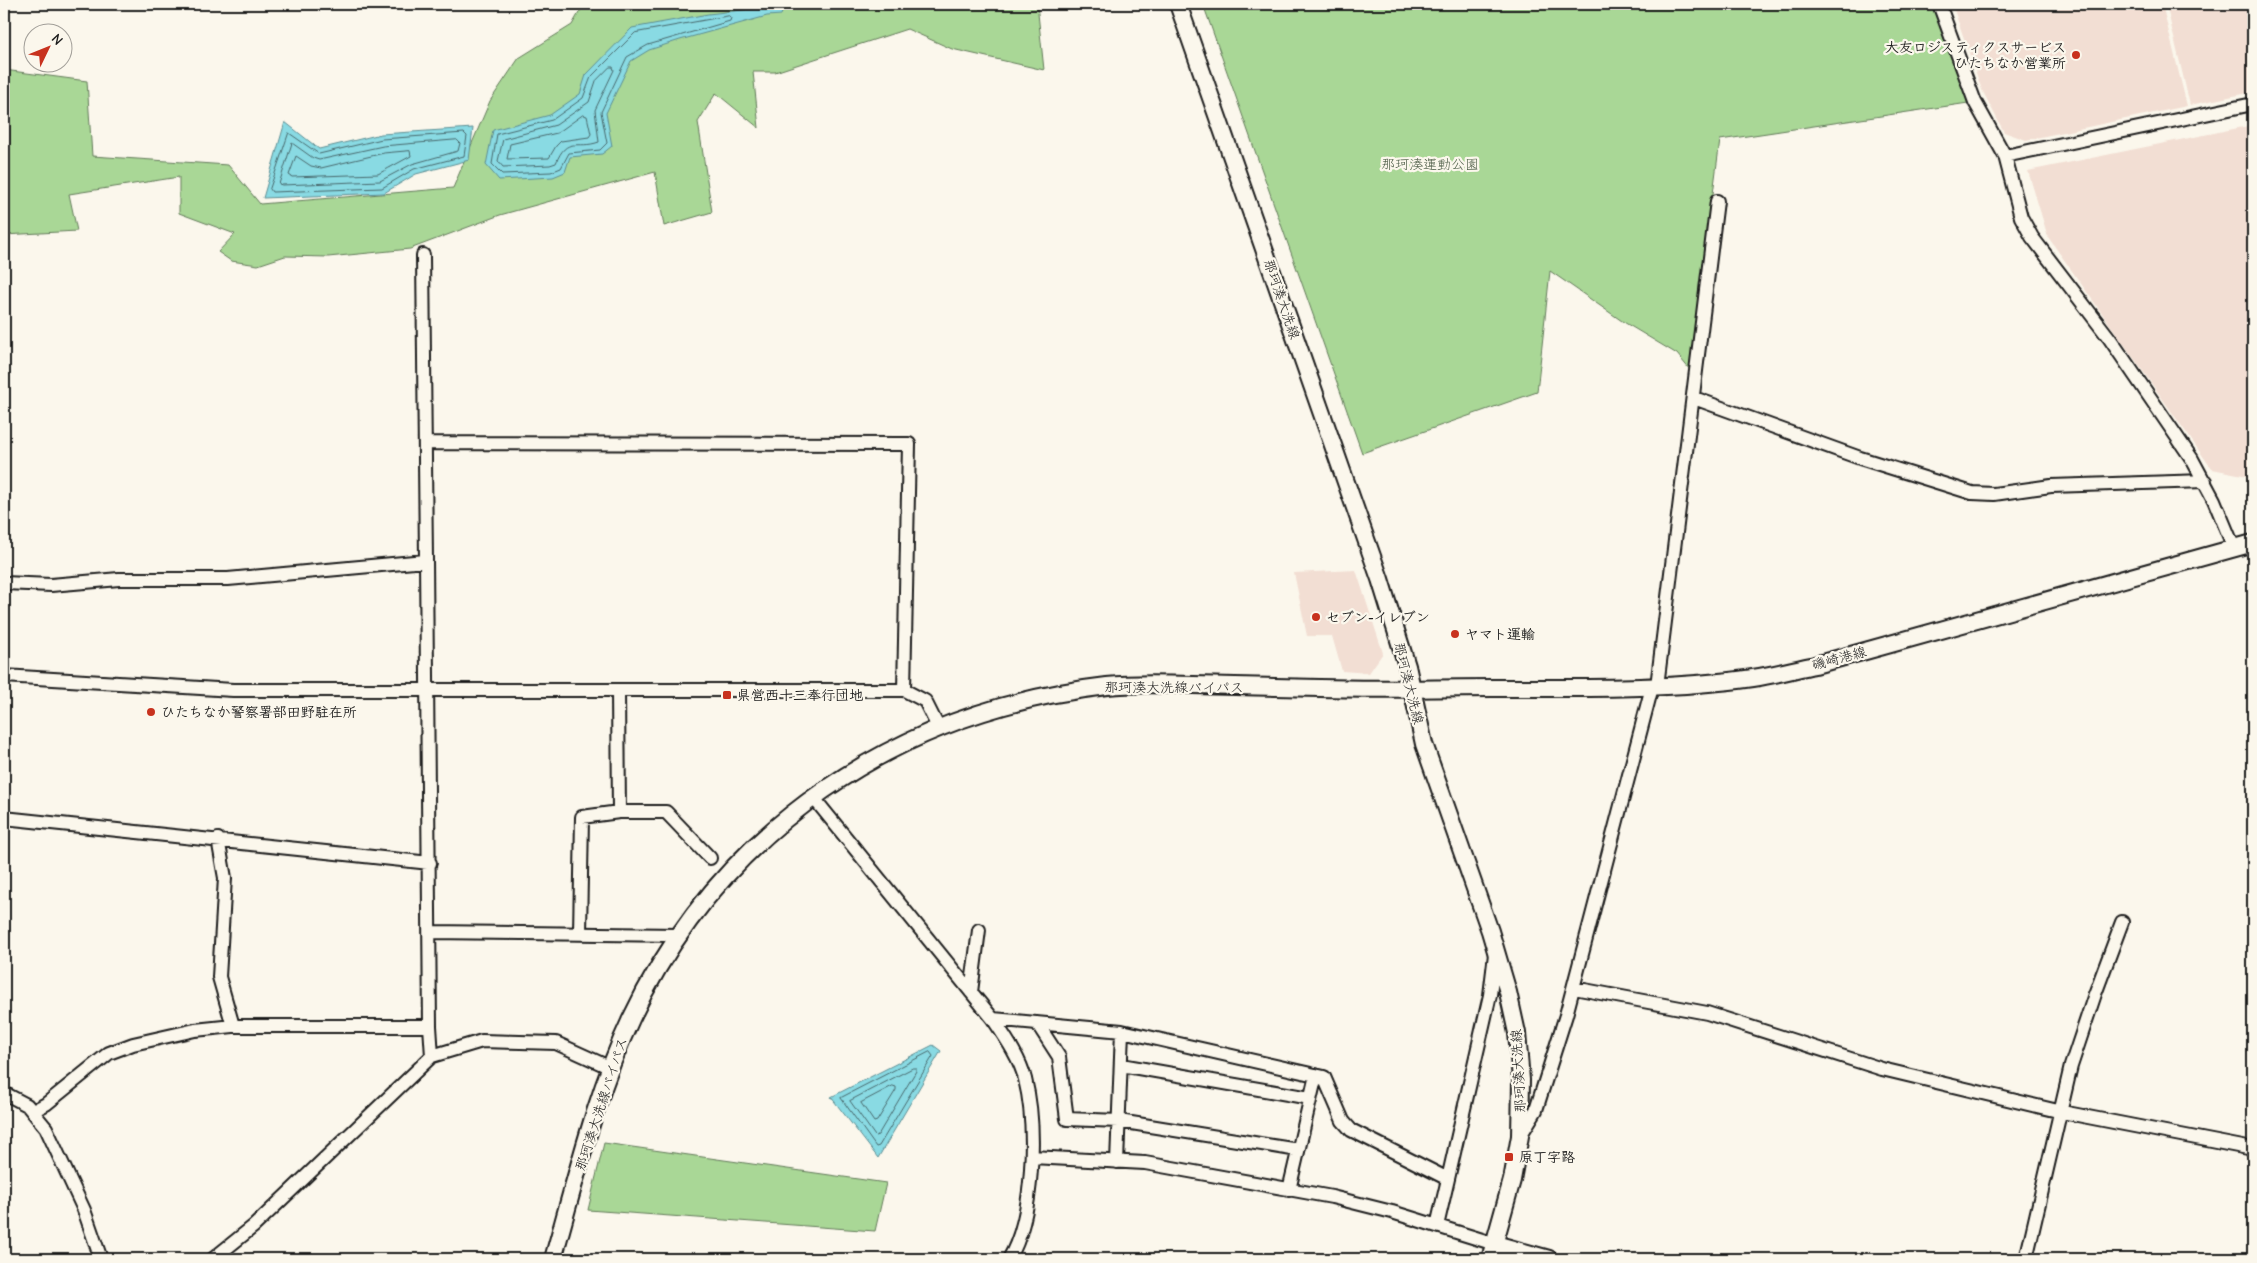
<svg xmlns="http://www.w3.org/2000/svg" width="2257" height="1263" font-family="'Comic Neue','Klee One',sans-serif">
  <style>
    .built { fill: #f2ded3 }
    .green { fill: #a9d796; stroke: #627a59 }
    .water { fill: #89dae3; stroke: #5d8e93 }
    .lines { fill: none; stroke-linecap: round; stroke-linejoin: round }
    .shore { stroke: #48686c; stroke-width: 1 }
    .minor-casing { stroke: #1c1c1c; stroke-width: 16 }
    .major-casing { stroke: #1c1c1c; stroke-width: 20 }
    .minor { stroke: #fbf7ec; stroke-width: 12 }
    .major { stroke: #fbf7ec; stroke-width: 16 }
    .poi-dot { fill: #c8321e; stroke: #fbf7ec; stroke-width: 2 }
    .labels { text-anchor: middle; stroke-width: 4.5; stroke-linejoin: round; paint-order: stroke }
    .poi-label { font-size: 14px; font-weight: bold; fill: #1c1c1c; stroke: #fbf7ec; text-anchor: start }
    .park-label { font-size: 14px; fill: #4d5d47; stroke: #fbf7ec }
    .street-label { font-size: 14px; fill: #1c1c1c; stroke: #fbf7ec }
  </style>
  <rect width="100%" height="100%" fill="#fbf7ec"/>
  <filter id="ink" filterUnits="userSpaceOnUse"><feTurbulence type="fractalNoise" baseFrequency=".02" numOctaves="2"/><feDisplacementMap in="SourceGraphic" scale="10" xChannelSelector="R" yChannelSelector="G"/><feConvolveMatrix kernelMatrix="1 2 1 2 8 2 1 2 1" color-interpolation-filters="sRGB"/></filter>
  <g filter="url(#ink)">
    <path class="built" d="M1952,4H2162L2187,106L2026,140L2004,132L1982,90Z
      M2166,4H2253V92L2190,105Z
      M2253,125V477L2212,469L2048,237L2028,171Z
      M1356,570L1383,653L1369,673L1342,671L1332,636H1307L1294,573Z"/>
    <path class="green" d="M584,4H1037L1044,70L952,49L907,29L775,72H753L759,128L716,93L698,122L712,212L664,226L655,172L500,215L410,249L328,257L285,256L258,265L231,261L218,252L235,234L179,213V177L69,194L77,231L4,235V70L87,81L92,156L228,165L260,204L453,188L490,101L519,58L572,25Z
      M1203,4H1939L1975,102L1720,140L1690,370L1677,354L1622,321L1550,271L1537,392L1362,453Z
      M604,1143L886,1183L875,1231L588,1210Z"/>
    <path class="water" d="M785,5L781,15L767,16L680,40L649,50L631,61L606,113L612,146L602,154L570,157L565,172L553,177L499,180L486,165L493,130L550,115L580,94L586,75L632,28L708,14Z
      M285,122L319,149L381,134L473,128L469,160L416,174L384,193L263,198Z
      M933,1045L941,1051L878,1158L831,1097Z"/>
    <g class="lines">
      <path class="shore" d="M729,16L731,18L730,21L648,45L627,57L601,112L607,143L600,150L569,153L561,168L551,172L502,174L492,164L497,134L552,120L583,98L591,77L635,33Z
        M610,67H613L614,70L595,110L599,142C577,150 567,135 556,163L550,165L503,167L498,161L503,139L556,125L589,102L596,81Z
        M583,115L587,116L591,134L589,137L561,141L556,146L549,158L507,159L510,144L557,133Z
        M289,133L319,154L382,139L464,133L467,136L464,156L414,169L382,188L272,192L270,189Z
        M457,140L460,143L458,151L412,164L380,181L282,185L279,184L292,143L313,158L319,160L383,146Z
        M410,151L411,156L378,174L292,177L289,175L296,156L311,166L321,168L384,153Z
        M930,1052L933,1056L879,1146L876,1147L841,1098Z
        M913,1068H916V1071L878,1135L875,1136L850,1101Z
        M893,1086L896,1087V1090L877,1121L874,1122L861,1103Z"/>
      <defs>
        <path id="minor" d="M1939,4L1975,102L2005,156L2021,217L2032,237L2110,339L2192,459L2214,500L2234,548
          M2005,156L2253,104
          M1694,398L1860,458L1972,493L1994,494L2051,486L2205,481
          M425,443L909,444L904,690
          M4,583L51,585L119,579H228L425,561
          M4,676L233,690H904L925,701L938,727
          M1657,686L1717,201
          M813,797L993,1019C1005,1037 1020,1058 1025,1079C1037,1127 1034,1217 1009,1259
          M619,812H666L710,858
          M4,818L430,863
          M218,839L225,878L219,977L233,1026
          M430,932L679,935
          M580,933L582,817L619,812L618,690
          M1574,988L1707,1013L1882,1069L2062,1112L2253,1149
          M971,992L979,930
          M993,1019L1122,1031L1324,1077L1343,1121L1351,1130L1448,1179L1437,1226
          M1037,1023L1059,1057L1067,1119L1119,1121L1298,1150
          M432,1056L482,1041L556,1043L611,1068
          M1121,1065L1310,1098
          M4,1093L27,1105L46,1128L84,1210L101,1259
          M33,1111L46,1104L109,1053L133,1044L195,1030L233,1026H430
          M1520,1136L1536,1110L1566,1015L1652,687
          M1032,1157L1145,1163L1332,1197L1392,1212L1495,1244
          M1117,1162L1122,1031
          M1448,1179L1490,995L1495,954
          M1289,1190L1316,1075
          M213,1259L254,1226L432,1056L430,1026C429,769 425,512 423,255
          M2026,1259L2071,1066L2095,994L2122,922"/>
        <path id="major" d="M1178,4L1380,579L1407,666L1424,744L1490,931L1508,992L1517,1033L1521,1080L1520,1136L1512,1180L1490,1259
          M1495,1244L1549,1259
          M553,1259C576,1179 595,1095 631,1019C721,828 898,710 1107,686C1135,683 1165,684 1193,685C1235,686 1278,687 1320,688C1377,690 1435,688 1493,688C1580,688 1668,690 1753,678C1774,675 1795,669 1815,665L2253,543"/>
      </defs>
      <use href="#minor" class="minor-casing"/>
      <use href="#major" class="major-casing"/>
      <use href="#minor" class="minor"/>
      <use href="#major" class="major"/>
    </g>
  </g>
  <g class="poi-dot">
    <circle cx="2076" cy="55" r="5"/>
    <circle cx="1316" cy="617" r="5"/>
    <circle cx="1455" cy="634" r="5"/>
    <rect x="722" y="690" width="10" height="10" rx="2.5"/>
    <circle cx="151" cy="712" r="5"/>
    <rect x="1504" y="1152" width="10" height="10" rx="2.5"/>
  </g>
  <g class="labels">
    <g class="poi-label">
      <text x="2066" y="52" text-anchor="end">大友ロジスティクスサービス<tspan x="2066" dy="16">ひたちなか営業所</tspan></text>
      <text x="1326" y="622">セブン-イレブン</text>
      <text x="1465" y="639">ヤマト運輸</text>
      <text x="737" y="700">県営西十三奉行団地</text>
      <text x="161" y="717">ひたちなか警察署部田野駐在所</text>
      <text x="1519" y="1162">原丁字路</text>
    </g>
    <g class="park-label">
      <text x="1430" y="169">那珂湊運動公園</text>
    </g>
    <g class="street-label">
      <text transform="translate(1282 299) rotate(71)" y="5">那珂湊大洗線</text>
      <text transform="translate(1839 658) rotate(-15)" y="5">磯崎港線</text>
      <text transform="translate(1409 683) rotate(76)" y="5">那珂湊大洗線</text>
      <text x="1174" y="692">那珂湊大洗線バイパス</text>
      <text transform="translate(1518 1071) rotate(-93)" y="5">那珂湊大洗線</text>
      <text transform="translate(601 1104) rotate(-72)" y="5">那珂湊大洗線バイパス</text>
    </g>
  </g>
  <rect width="2257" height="1263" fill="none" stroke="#fbf7ec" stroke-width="20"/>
  <rect x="10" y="10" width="2237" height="1243" fill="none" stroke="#1c1c1c" stroke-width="2" filter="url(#ink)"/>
  <g transform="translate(48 48) rotate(47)"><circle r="24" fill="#fbf7ec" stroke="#a29f99"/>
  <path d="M0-4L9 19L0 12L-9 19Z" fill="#c8321e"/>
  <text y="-8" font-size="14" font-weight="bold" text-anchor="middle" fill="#1c1c1c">N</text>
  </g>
</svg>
